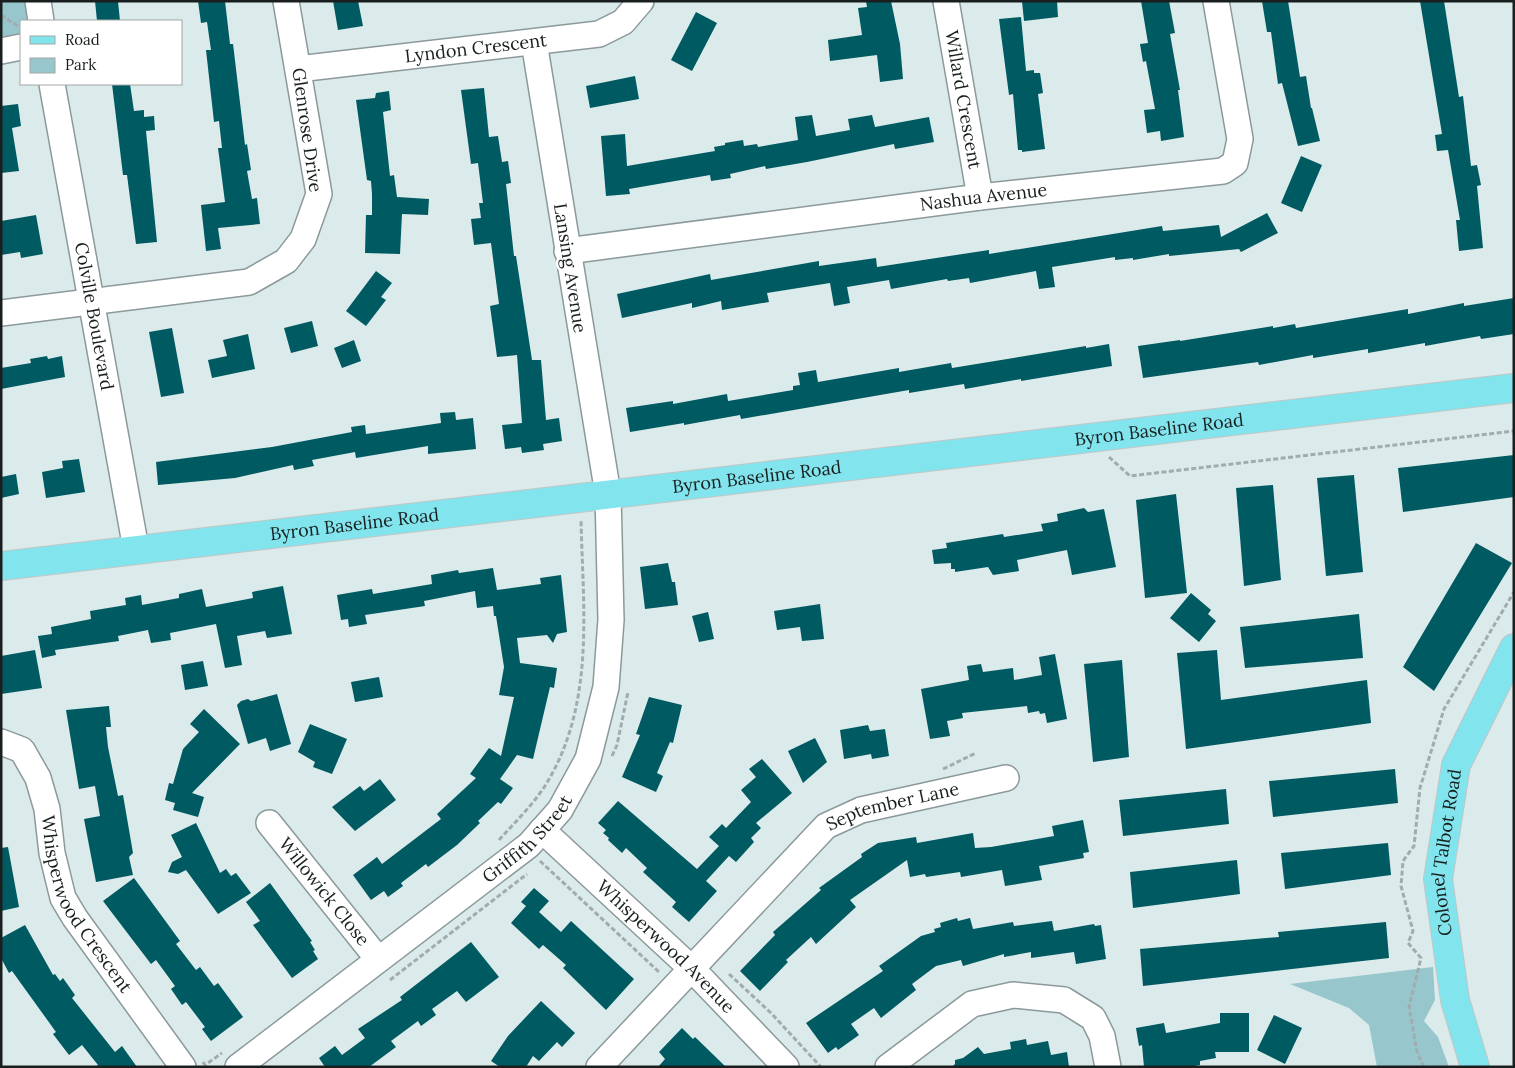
<svg xmlns="http://www.w3.org/2000/svg" width="1515" height="1068" font-family="Lora,serif">
  <style>
    .green { fill: #97c7cc }
    .building { fill: #005a61 }
    .lines { fill: none; stroke-linecap: round; stroke-linejoin: round }
    .minor-casing { stroke: #8c999b; stroke-width: 28 }
    .major-casing { stroke: #c3c5c5; stroke-width: 30 }
    .path { stroke: #a0acad; stroke-width: 3; stroke-dasharray: 5 2.5; stroke-linecap: butt }
    .minor { stroke: #fff; stroke-width: 25 }
    .major { stroke: #82e4ed; stroke-width: 28 }
    .labels { text-anchor: middle; stroke-width: 5; stroke-linejoin: round; paint-order: stroke }
    .street-label { font-size: 18px; fill: #191f1f; stroke: #fff }
  </style>
  <rect width="100%" height="100%" fill="#dbeaeb"/>
  <path class="green" d="M1,1H28L32,21H21V39L1,42Z
    M1433,967L1435,1000L1424,1021L1438,1037L1449,1067H1377L1369,1025L1349,1008L1290,984Z"/>
  <path class="building" d="M95,1H118L120,21H97Z
    M198,1H225L230,44H233L234,52L245,145L247,144L251,170L247,171L252,199L257,198L260,224L218,228L221,249L206,251L201,205L225,202L218,148H222L219,121L214,122L206,50H211L207,22L201,23Z
    M333,1H358L363,26L338,30Z
    M866,1H891L900,44L903,79L880,82L877,55L830,61L828,40L862,35L858,8L867,7Z
    M1022,1H1057L1058,17L1024,21Z
    M1141,1H1169L1175,33L1170,34L1180,90H1178L1184,137L1161,141L1160,131L1147,133L1144,110L1155,109L1146,61L1143,62L1140,44L1148,43Z
    M1262,1H1288L1300,77L1306,76L1311,108H1312L1320,141L1298,146L1282,83L1278,84L1271,32H1267Z
    M1420,1H1444L1459,97L1463,96L1471,166L1477,165L1481,185L1477,186L1483,248L1459,251L1456,220H1460L1448,150L1437,151L1435,135L1442,134Z
    M696,12L717,23L692,71L671,60Z
    M1021,17L1026,71L1034,70V73H1040L1043,93L1038,94L1045,149L1022,152V150H1018L1013,94L1009,95L999,19Z
    M635,76L639,99L590,108L586,86Z
    M112,84H130L134,111L144,110V117L154,116L155,130L146,131L157,242L136,244L127,175H123Z
    M484,88L489,137L498,136L502,162L508,161L511,183L506,184L514,256H516L532,360H541L546,420L559,418L562,441L543,444L544,450L522,453L521,447L505,449L502,425L522,423L517,355L497,357L490,306L499,304L491,243L474,245L471,219L481,218L479,203H483L478,163L471,164L461,90Z
    M389,91L391,110L383,112L390,176L394,175L397,197L429,199L428,215L402,214L400,254L365,253L366,215H372V194L371,181L367,180L356,100L375,98L376,93Z
    M18,104L21,126L12,128L19,171L1,173V106Z
    M812,115L816,136L850,130L848,119L872,115L875,127L929,117L934,142L895,149L894,144L807,162L766,169L765,166L730,174L731,178L711,181L710,175L629,189L630,194L606,196L601,136L625,134L627,166L715,151L714,147L725,145V143L743,140L744,146L757,144L758,147L798,140L795,117Z
    M1301,156L1322,165L1302,212L1281,203Z
    M1267,213L1278,233L1241,252L1239,249L1169,256V254L1133,260V258L1115,260V257L1052,267L1055,287L1039,289L1036,271L970,283L969,278L948,281L947,279L891,289L889,280L847,287L850,303L834,306L830,283L767,293L769,302L722,310L721,301L692,308V303L622,318L617,294L710,274L711,280L819,261V266L876,258L877,267L989,250V254L1162,226L1163,231L1219,225L1221,237Z
    M36,215L43,254L21,258L20,252L1,255V221Z
    M376,271L392,283L381,297L386,300L366,326L346,311Z
    M1514,298V334L1481,339L1480,336L1425,346V343L1368,353V349L1313,358V355L1259,365L1258,362L1143,378L1138,346L1180,340V341L1273,326V328L1295,324L1296,328L1408,309V314L1464,303V306Z
    M312,321L318,346L291,353L284,328Z
    M172,328L184,393L161,397L149,332Z
    M248,334L255,369L212,378L208,360L227,356L223,340Z
    M354,340L361,361L342,368L334,348Z
    M1109,344L1112,366L1021,381V379L965,389L964,384L909,393V390L741,419L740,415L684,425V423L630,432L626,408L673,401V404L727,394L728,401L793,390V386L800,385L798,373L816,370L818,382L899,368V372L951,363L952,368L1086,346V348Z
    M47,356L48,359L62,356L65,377L1,389V368L31,363L30,359Z
    M455,412L456,420L473,418L476,449L428,454V446L356,458L355,452L312,460L314,466L294,470L293,465L235,478L158,485L156,462L272,447L352,432L351,427L365,425L366,434L441,423L440,413Z
    M1514,455V497L1403,512L1398,468Z
    M79,459L85,492L46,498L42,472L63,468L62,461Z
    M16,474L19,494L1,498V477Z
    M1354,475L1363,572L1326,576L1317,478Z
    M1273,485L1281,580L1244,586L1236,488Z
    M1176,494L1187,593L1145,598L1136,500Z
    M1084,508L1088,512L1104,509L1116,567L1072,575L1067,550L1017,560L1019,571L993,575L988,567L955,572V569H951V563L934,564L932,550L947,548L946,543L1003,534L1004,537L1043,531L1041,524L1058,521L1057,514Z
    M1476,543L1512,563L1434,691L1403,667Z
    M668,563L672,582H675L678,605L645,609L640,567Z
    M493,568L497,590L541,584L540,578L561,575L567,632L557,634L553,643L547,635L517,638L520,663L557,668L554,688L550,687L533,759L517,755L500,779L513,788L501,804L498,802L478,821L480,823L457,845L428,867L426,864L401,883L403,886L388,897L384,891L371,900L353,875L377,857L382,864L441,819L437,814L476,778L470,774L489,748L501,756L514,697L499,695L504,667L496,616H494L493,606L477,608L475,591L424,601L425,606L365,615L367,624L349,627L348,619L341,620L337,595L372,589L373,594L432,584L431,575L458,570L459,573Z
    M283,586L292,634L267,638L265,631L237,636L242,665L225,668L216,624L170,633L171,640L151,643L148,630L118,636L119,641L55,650L56,655L42,658L38,636L52,634L51,627L91,619L90,611L126,605L125,598L141,595L142,605L179,598V594L202,589L206,607L253,598L252,592Z
    M1191,593L1211,610L1208,614L1216,621L1199,642L1170,618Z
    M820,604L824,639L802,641L800,627L777,630L774,611Z
    M708,612L714,639L699,642L692,616Z
    M1359,614L1363,658L1245,668L1240,627Z
    M35,650L42,688L1,694V656Z
    M1217,650L1221,700L1367,680L1371,723L1186,749L1177,653Z
    M1055,654L1067,719L1047,723L1045,713L1040,714L1039,711L1028,713L1027,706L962,713L963,718L947,721L950,736L930,739L921,689L969,680L967,666L981,664L983,672L1013,668L1014,680L1042,675L1039,657Z
    M1122,660L1129,757L1093,762L1084,664Z
    M203,661L208,686L185,690L181,665Z
    M379,677L383,697L355,702L351,682Z
    M277,694L291,744L270,751L266,738L248,744L237,705L241,701L248,699L251,701Z
    M649,697L682,705L673,743L670,742L657,773L663,776L656,792L622,777L640,735L636,734Z
    M109,706L111,727H106L108,747L118,796L123,795L133,853L129,857L133,875L96,882L84,819L100,816L95,786L79,789L66,710Z
    M204,709L240,744L192,793L204,797L198,817L173,810L175,803L165,800L169,783L173,784L183,749L199,732L190,724Z
    M310,724L347,739L332,774L313,767L315,762L298,752Z
    M868,725L870,731L885,729L889,756L872,759L871,754L844,759L840,730Z
    M815,738L827,762L803,783L788,751Z
    M762,759L792,793L756,823L761,828L751,838L754,842L736,862L729,856L706,881L717,891L689,922L672,907L676,902L643,872L647,868L626,848L622,853L608,840L609,838L603,833L606,830L598,823L618,801L697,869L719,846L709,837L722,824L726,828L751,802L741,790L756,777L749,769Z
    M1395,769L1398,803L1273,817L1269,781Z
    M380,779L396,800L355,831L332,807L360,786L364,791Z
    M1226,789L1229,824L1123,836L1119,800Z
    M1083,820L1089,852L1083,853L1084,858L1039,866L1042,880L1005,886L1002,870L961,877L960,872L926,877L925,874L910,877L907,860L850,900L856,907L816,944L811,937L786,960L788,962L760,991L740,971L775,935L773,932L821,890L819,888L862,857L861,854L878,843L916,837L917,843L973,833L975,848L991,847L1054,836L1052,826Z
    M196,823L220,873L226,869L231,876L236,873L251,893L218,914L186,870L178,874L168,872L172,862L182,857L171,835Z
    M1388,843L1391,875L1285,889L1281,853Z
    M8,847L19,907L1,911V848Z
    M1237,860L1240,894L1133,908L1130,872Z
    M134,878L180,941L176,944L196,970L200,967L214,986L218,983L243,1017L211,1041L202,1029L205,1027L186,1002L182,1005L171,989L175,986L156,960L151,964L103,901Z
    M270,883L312,941L310,942L315,950L313,951L318,959L292,978L253,925L260,921L246,902Z
    M534,888L549,901L539,912L561,932L571,921L634,979L606,1010L563,968L566,965L543,945L539,949L511,923L526,906L521,902Z
    M957,918L958,921L970,918L973,929L1013,922L1014,926L1052,921L1054,931L1094,924L1095,926L1101,925L1106,959L1076,964L1074,952L1031,958V952L1004,957V954L963,966L961,960L936,966L912,984L916,990L881,1018L874,1008L851,1024L859,1035L838,1050L836,1047L828,1053L806,1023L883,971L879,966L921,936L935,932L934,929L941,927L940,923Z
    M1386,922L1389,958L1143,986L1140,949L1279,937L1278,932Z
    M25,925L53,975L55,974L60,981L63,978L75,995L72,998L115,1052L122,1046L137,1067H95L98,1065L82,1045L69,1055L53,1034L56,1032L12,971L9,973L1,958V938Z
    M471,942L499,977L466,1002L457,991L432,1009L436,1015L421,1026L418,1021L391,1041L396,1047L369,1067H325L319,1058L335,1046L342,1055L365,1038L358,1029L402,1000L400,997Z
    M541,1001L575,1033L562,1047L557,1042L539,1061L533,1056L526,1067H500L491,1061L508,1036Z
    M1220,1013H1249V1052H1215L1216,1058L1200,1061V1065L1190,1067H1144L1142,1045L1139,1046L1136,1028L1164,1023L1166,1033L1220,1023Z
    M1274,1015L1302,1028L1285,1064L1257,1050Z
    M682,1028L693,1039L695,1037L726,1067H658L665,1059L659,1052Z
    M1026,1039L1027,1045L1048,1041L1051,1055L1067,1052L1069,1067H952L955,1064V1060L963,1058L978,1047L984,1054L1011,1049L1010,1042Z"/>
  <g class="lines">
    <defs>
      <g id="minor">
        <path d="M38,1L41,21"/>
        <path id="s1" d="M946,1L980,197"/>
        <path d="M1,51L21,47"/>
        <path id="s2" d="M298,69L599,34L623,22L641,1"/>
        <path id="s3" d="M52,84L136,549"/>
        <path id="s4" d="M567,251L980,197L1223,171L1235,163L1240,139L1216,1"/>
        <path d="M1,313L249,282L286,261L303,239L319,194L286,1"/>
        <path id="s5" d="M1,742L22,750L38,778L47,809L52,853L63,898L75,918L183,1067"/>
        <path id="s6" d="M269,823L378,959"/>
        <path id="s7" d="M542,830L692,969L786,1067"/>
        <path id="s8" d="M238,1067L529,845L560,810L588,759L606,687L611,620L608,494L534,42"/>
        <path id="s9" d="M599,1067L826,826L861,810L1006,778"/>
        <path d="M888,1067L972,1004L1013,995L1064,1000L1093,1018L1102,1036L1108,1067"/>
      </g>
      <g id="major">
        <path id="s10" d="M1,566L1514,388"/>
        <path id="s11" d="M1475,1067L1455,1000L1438,879L1456,765L1514,648"/>
      </g>
    </defs>
    <use href="#minor" class="minor-casing"/>
    <use href="#major" class="major-casing"/>
    <path class="path" d="M1,15L19,27
      M1109,457L1130,476L1514,431
      M612,756L617,745L628,692
      M943,769L976,753
      M499,840C516,821 535,803 548,781C595,701 583,609 581,520
      M540,861L659,972
      M729,974L771,1013L821,1067
      M390,980L527,874
      M203,1062L205,1065L222,1053
      M1424,1067L1417,1052L1409,1007L1421,958L1408,943L1413,931L1401,886L1403,861L1414,846L1420,788L1444,709L1514,592"/>
    <use href="#minor" class="minor"/>
    <use href="#major" class="major"/>
  </g>
  <g class="labels">
    <g class="street-label">
      <text dy="6" stroke="none"><textPath href="#s2" startOffset="179">Lyndon Crescent</textPath></text>
      <text dy="6" stroke="none"><textPath href="#s1" startOffset="100">Willard Crescent</textPath></text>
      <text transform="translate(307 130) rotate(82)" y="6">Glenrose Drive</text>
      <text dy="6" stroke="none"><textPath href="#s4" startOffset="420">Nashua Avenue</textPath></text>
      <text transform="translate(570 268) rotate(81)" y="6">Lansing Avenue</text>
      <text dy="6" stroke="none"><textPath href="#s3" startOffset="236">Colville Boulevard</textPath></text>
      <text dy="6" stroke="none"><textPath href="#s10" startOffset="1166">Byron Baseline Road</textPath></text>
      <text dy="6" stroke="none"><textPath href="#s10" startOffset="761">Byron Baseline Road</textPath></text>
      <text dy="6" stroke="none"><textPath href="#s10" startOffset="356">Byron Baseline Road</textPath></text>
      <text dy="6" stroke="none"><textPath href="#s9" startOffset="401">September Lane</textPath></text>
      <text dy="6" stroke="none"><textPath href="#s8" startOffset="369">Griffith Street</textPath></text>
      <text dy="6" stroke="none"><textPath href="#s11" startOffset="219">Colonel Talbot Road</textPath></text>
      <text dy="6" stroke="none"><textPath href="#s6" startOffset="88">Willowick Close</textPath></text>
      <text dy="6" stroke="none"><textPath href="#s5" startOffset="192">Whisperwood Crescent</textPath></text>
      <text dy="6" stroke="none"><textPath href="#s7" startOffset="170">Whisperwood Avenue</textPath></text>
    </g>
  </g>
  <rect width="1515" height="1068" fill="none" stroke="#191f1f" stroke-width="5"/>
  <rect x="20" y="20" width="162" height="65" fill="#ffffff" stroke="#a3a5a5"/>
  <rect x="30" y="36" width="25" height="8" fill="#82e4ed" stroke="#a3a5a5"/>
  <text x="65" y="45" font-size="15" fill="#191f1f">Road</text>
  <rect x="30" y="58" width="25" height="15" fill="#97c7cc" stroke="#a3a5a5"/>
  <text x="65" y="70" font-size="15" fill="#191f1f">Park</text>
</svg>
